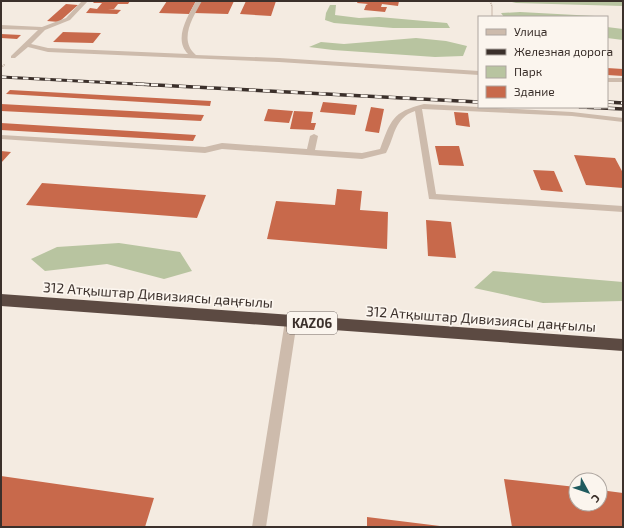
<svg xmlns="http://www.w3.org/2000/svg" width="624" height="528" font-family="'Exo 2',sans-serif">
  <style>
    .green { fill: #b8c4a0 }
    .building { fill: #c8694b }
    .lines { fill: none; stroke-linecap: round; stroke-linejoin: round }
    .path { stroke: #b9a596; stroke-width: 1.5; stroke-dasharray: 1 1; stroke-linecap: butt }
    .minor { fill: #cdbbac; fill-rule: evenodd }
    .highway { fill: #5c4a42; fill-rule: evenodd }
    .rail-far1-casing { stroke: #3b302b; stroke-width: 3 }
    .rail-casing { stroke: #3b302b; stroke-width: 3.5 }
    .rail-far1 { stroke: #fbf5ee; stroke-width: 2; stroke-dasharray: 5.5; stroke-linecap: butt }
    .rail { stroke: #fbf5ee; stroke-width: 2.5; stroke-dasharray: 7; stroke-linecap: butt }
    .labels { text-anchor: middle; stroke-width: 3.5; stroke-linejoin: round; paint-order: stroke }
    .shield { fill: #fbf5ee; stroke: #756b66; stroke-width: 1 }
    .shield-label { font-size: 13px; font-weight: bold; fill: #3b302b }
    .street-label { font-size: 14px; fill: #3b302b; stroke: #fbf5ee }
  </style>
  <rect width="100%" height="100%" fill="#f4ebe1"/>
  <path class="green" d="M508,1H623V6L516,3Z
    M330,5H336L335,15L359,18L379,17L447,23L450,28H393L334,23L325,20L326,13Z
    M520,12L595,16L605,17H504L501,13Z
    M607,27L623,29V40L607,38Z
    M416,38L446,41L467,46L463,56L435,57L333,50L309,47L321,42L344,44Z
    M119,243L180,252L192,271L164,279L107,264L45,271L31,259L57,247Z
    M493,271L623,282V301L543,303L474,288Z"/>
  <path class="building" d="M95,1H130L128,4H118L114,9H108L121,10L117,14L86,13L90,8L97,9L102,3H93Z
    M167,1H196L189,14L159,13Z
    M201,1H234L228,14L194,13Z
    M246,1H276L271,16L240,14Z
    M358,1H399L398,6L382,4L381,7H387L385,12L364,10L366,5L368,4L357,3Z
    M66,4L78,5L59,22L47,21Z
    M63,32L101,33L93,43L53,42Z
    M1,34L21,35L17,39L1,38Z
    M607,68L623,69V76L607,75Z
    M10,90L211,101L210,106L6,94Z
    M323,102L357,105L355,115L320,112Z
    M1,104L204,115L201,121L1,111Z
    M371,107L384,109L379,133L365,131Z
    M268,109L293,111L289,123L264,121Z
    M294,111L313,112L311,123H316L314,130L290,129Z
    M454,112L468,113L470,127L456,125Z
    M1,123L196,135L193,141L1,130Z
    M435,146H459L464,166L439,165Z
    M1,151L11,152L1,163Z
    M574,155L615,158L623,173V188L586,185Z
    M533,170L554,171L563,192L541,190Z
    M42,183L206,195L197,218L26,205Z
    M337,189L362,191L360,210L388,212L387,249L267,239L276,201L335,205Z
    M426,220L451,222L456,258L428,256Z
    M1,476L154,498L145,527H1Z
    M504,479L576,487V504H600V490L623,493V527H512Z
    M367,517L440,526V527H367Z"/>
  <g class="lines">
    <path class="path" d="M490,1L492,6V17
      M1,68L5,64"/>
    <path class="minor" d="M82,1H88L70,20L45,30L31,44L48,48L188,54C173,39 188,16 196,1H202C193,17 178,40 196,55L279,58L479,71V75L279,62L48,52L28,47L15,58H11V56L38,30L1,29V25L42,27L66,18Z
      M607,78H623V82H607Z
      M424,104L572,112L623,118V122L572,116L422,109L436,194L623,206V212L429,199L415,111C394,118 395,136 386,153L362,159L222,149L205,153L1,139V135L205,147L222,143L307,149L310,136L314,134L318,136L315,150L362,153L380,149C391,120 392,112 424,104Z
      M291,316L295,317L297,321L266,527H252L285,321L287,317Z"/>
    <path class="highway" d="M1,294L623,339V351L1,306Z"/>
    <defs>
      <path id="rail-far1" d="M1,77L156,85"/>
      <path id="rail" d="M137,84L479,102
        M607,102L623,103
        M580,107L623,109"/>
    </defs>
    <use href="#rail-far1" class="rail-far1-casing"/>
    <use href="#rail" class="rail-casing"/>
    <use href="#rail-far1" class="rail-far1"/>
    <use href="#rail" class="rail"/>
  </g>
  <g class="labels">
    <rect class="shield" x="287" y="312" width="50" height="22" rx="3"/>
    <g class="shield-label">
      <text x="312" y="328">KАZ06</text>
    </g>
    <g class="street-label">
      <text transform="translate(158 295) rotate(4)" y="5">312 Атқыштар Дивизиясы даңғылы</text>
      <text transform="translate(481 319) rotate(4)" y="5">312 Атқыштар Дивизиясы даңғылы</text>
    </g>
  </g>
  <rect width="624" height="528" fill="none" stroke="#3b302b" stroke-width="4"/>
  <rect x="478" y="16" width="130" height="92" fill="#fbf5ee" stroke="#aea6a0"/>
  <rect x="486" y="29" width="20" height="6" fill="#cdbbac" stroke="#aea6a0"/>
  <text x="514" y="36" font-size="12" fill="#3b302b">Улица</text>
  <rect x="486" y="49" width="20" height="6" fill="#3b302b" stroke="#aea6a0"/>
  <text x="514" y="56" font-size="12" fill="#3b302b">Железная дорога</text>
  <rect x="486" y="66" width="20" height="12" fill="#b8c4a0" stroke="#aea6a0"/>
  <text x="514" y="76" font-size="12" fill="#3b302b">Парк</text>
  <rect x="486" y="86" width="20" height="12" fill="#c8694b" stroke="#aea6a0"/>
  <text x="514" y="96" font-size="12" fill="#3b302b">Здание</text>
  <g transform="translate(588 492) rotate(130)"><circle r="19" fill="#fbf5ee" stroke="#aea6a0"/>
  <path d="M0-3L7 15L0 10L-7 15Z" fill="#1f5a5e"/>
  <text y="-6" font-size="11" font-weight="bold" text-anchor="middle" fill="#3b302b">С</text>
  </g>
</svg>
